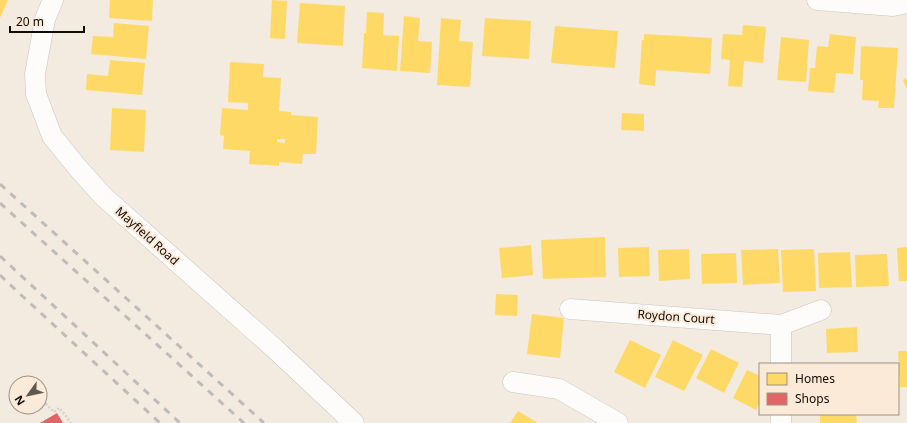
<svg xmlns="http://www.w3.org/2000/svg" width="907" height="423" font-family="'Noto Sans',sans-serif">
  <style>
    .homes { fill: #ffd966; fill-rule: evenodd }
    .shops { fill: #e06666 }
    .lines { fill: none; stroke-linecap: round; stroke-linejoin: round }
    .street-casing { stroke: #cbc4bc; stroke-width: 21 }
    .path { stroke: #d5d2cf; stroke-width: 2.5; stroke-dasharray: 2 2; stroke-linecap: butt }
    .street { stroke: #fdfcfa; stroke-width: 20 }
    .rail { stroke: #bebcb9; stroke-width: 3; stroke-dasharray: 7 7; stroke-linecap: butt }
    .labels { text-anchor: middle; stroke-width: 4; stroke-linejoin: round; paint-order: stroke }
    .street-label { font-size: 12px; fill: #100b05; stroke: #fbead8 }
  </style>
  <rect width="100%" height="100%" fill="#f3eae0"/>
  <path class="homes" d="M0,0H8L0,18Z
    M110,0H153L152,21L109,18Z
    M272,0L287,1L285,39L270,38Z
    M300,3L345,6L343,46L297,43Z
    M367,12L384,13L383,35L399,36L397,71L362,68L364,33H366Z
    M404,16L420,18L418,41L432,42L430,73L400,71Z
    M441,18L461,20L459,41L473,42L470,87L437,85Z
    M485,18L531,21L529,59L482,56Z
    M114,23L149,26L146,59L91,54L93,36L113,37Z
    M743,25L766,27L763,63L744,61L742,87L728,86L730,60L721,59L723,34L742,35Z
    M555,26L618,31L615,68L551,63Z
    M644,34L712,38L710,74L656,70L655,86L639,84L642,40H644Z
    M830,34L856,37L853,74L836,73L834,93L808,91L810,68H815L817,46L828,47Z
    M781,37L809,40L806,82L777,80Z
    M861,46L898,48L894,108H878L879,101L862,100L863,80H860Z
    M110,60L145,63L142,95L86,90L87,74L108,76Z
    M230,62L264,64L263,77L281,78L279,111L291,112V115L318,117L316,154H303L302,164L279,162V166L249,164L250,151L223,149L224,136L220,135L222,108L248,110V103L228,102ZM277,139H285V143L277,142Z
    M907,78V89L903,80Z
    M112,108L146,110L144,152L110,150Z
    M622,113L644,114V131L621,130Z
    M605,237L606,277L543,279L541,240Z
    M531,245L533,275L502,278L499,248Z
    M649,247L650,276L619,277L618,248Z
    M907,247V281H899L897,248Z
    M689,249L690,279L659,281L658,250Z
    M778,249L780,283L743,285L741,250Z
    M814,249L816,291L783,292L781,250Z
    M850,252L852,287L819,288L818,253Z
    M736,253L737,283L702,284L701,254Z
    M887,254L889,286L856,287L855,255Z
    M496,294L518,295L517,316L495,315Z
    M532,314L564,318L560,358L527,354Z
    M857,327L858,352L827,353L826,329Z
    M630,340L661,355L645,388L614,372Z
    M673,340L703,355L684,391L655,377Z
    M711,349L739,363L724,393L696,378Z
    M898,351H907V387H900Z
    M747,370L760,376V402L756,410L733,398Z
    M518,411L538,423H510Z
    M820,414H856L857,423H820Z"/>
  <path class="shops" d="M57,413L63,423H40Z"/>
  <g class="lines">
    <defs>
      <path id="street" d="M53,0L45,19L35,74L36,94L52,136L77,167L104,197L274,348L354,423
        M817,0L893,6L907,3
        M570,309L781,325L821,310
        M781,364V325
        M513,382L559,389L618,423
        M781,423V414"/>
    </defs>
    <use href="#street" class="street-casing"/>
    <path class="path" d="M25,377L28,383
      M40,398L54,412L59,408L66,416L71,423"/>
    <use href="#street" class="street"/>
    <path class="rail" d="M0,184L264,423
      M0,203L244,423
      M0,256L180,423
      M0,275L19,293L160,423"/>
  </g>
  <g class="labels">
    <g class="street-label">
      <text transform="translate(147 236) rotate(42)" y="4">Mayfield Road</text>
      <text transform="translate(676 317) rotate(4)" y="4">Roydon Court</text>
    </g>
  </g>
  <rect x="759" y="363" width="140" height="52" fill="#fbead8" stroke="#9d9184"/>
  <rect x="767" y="373" width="20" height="12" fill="#ffd966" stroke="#9d9184"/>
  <text x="795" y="383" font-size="12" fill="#100b05">Homes</text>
  <rect x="767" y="393" width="20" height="12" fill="#e06666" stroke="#9d9184"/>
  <text x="795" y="403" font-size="12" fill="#100b05">Shops</text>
  <g transform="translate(28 395) rotate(237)"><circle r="19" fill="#fbead8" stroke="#9d9184"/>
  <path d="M0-3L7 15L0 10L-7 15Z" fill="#5f5952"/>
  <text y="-6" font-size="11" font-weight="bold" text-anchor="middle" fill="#100b05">N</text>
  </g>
  <path d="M10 26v6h74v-6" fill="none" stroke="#100b05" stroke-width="2"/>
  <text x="16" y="26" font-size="12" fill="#100b05" stroke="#fbead8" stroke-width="3" paint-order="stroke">20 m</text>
</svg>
